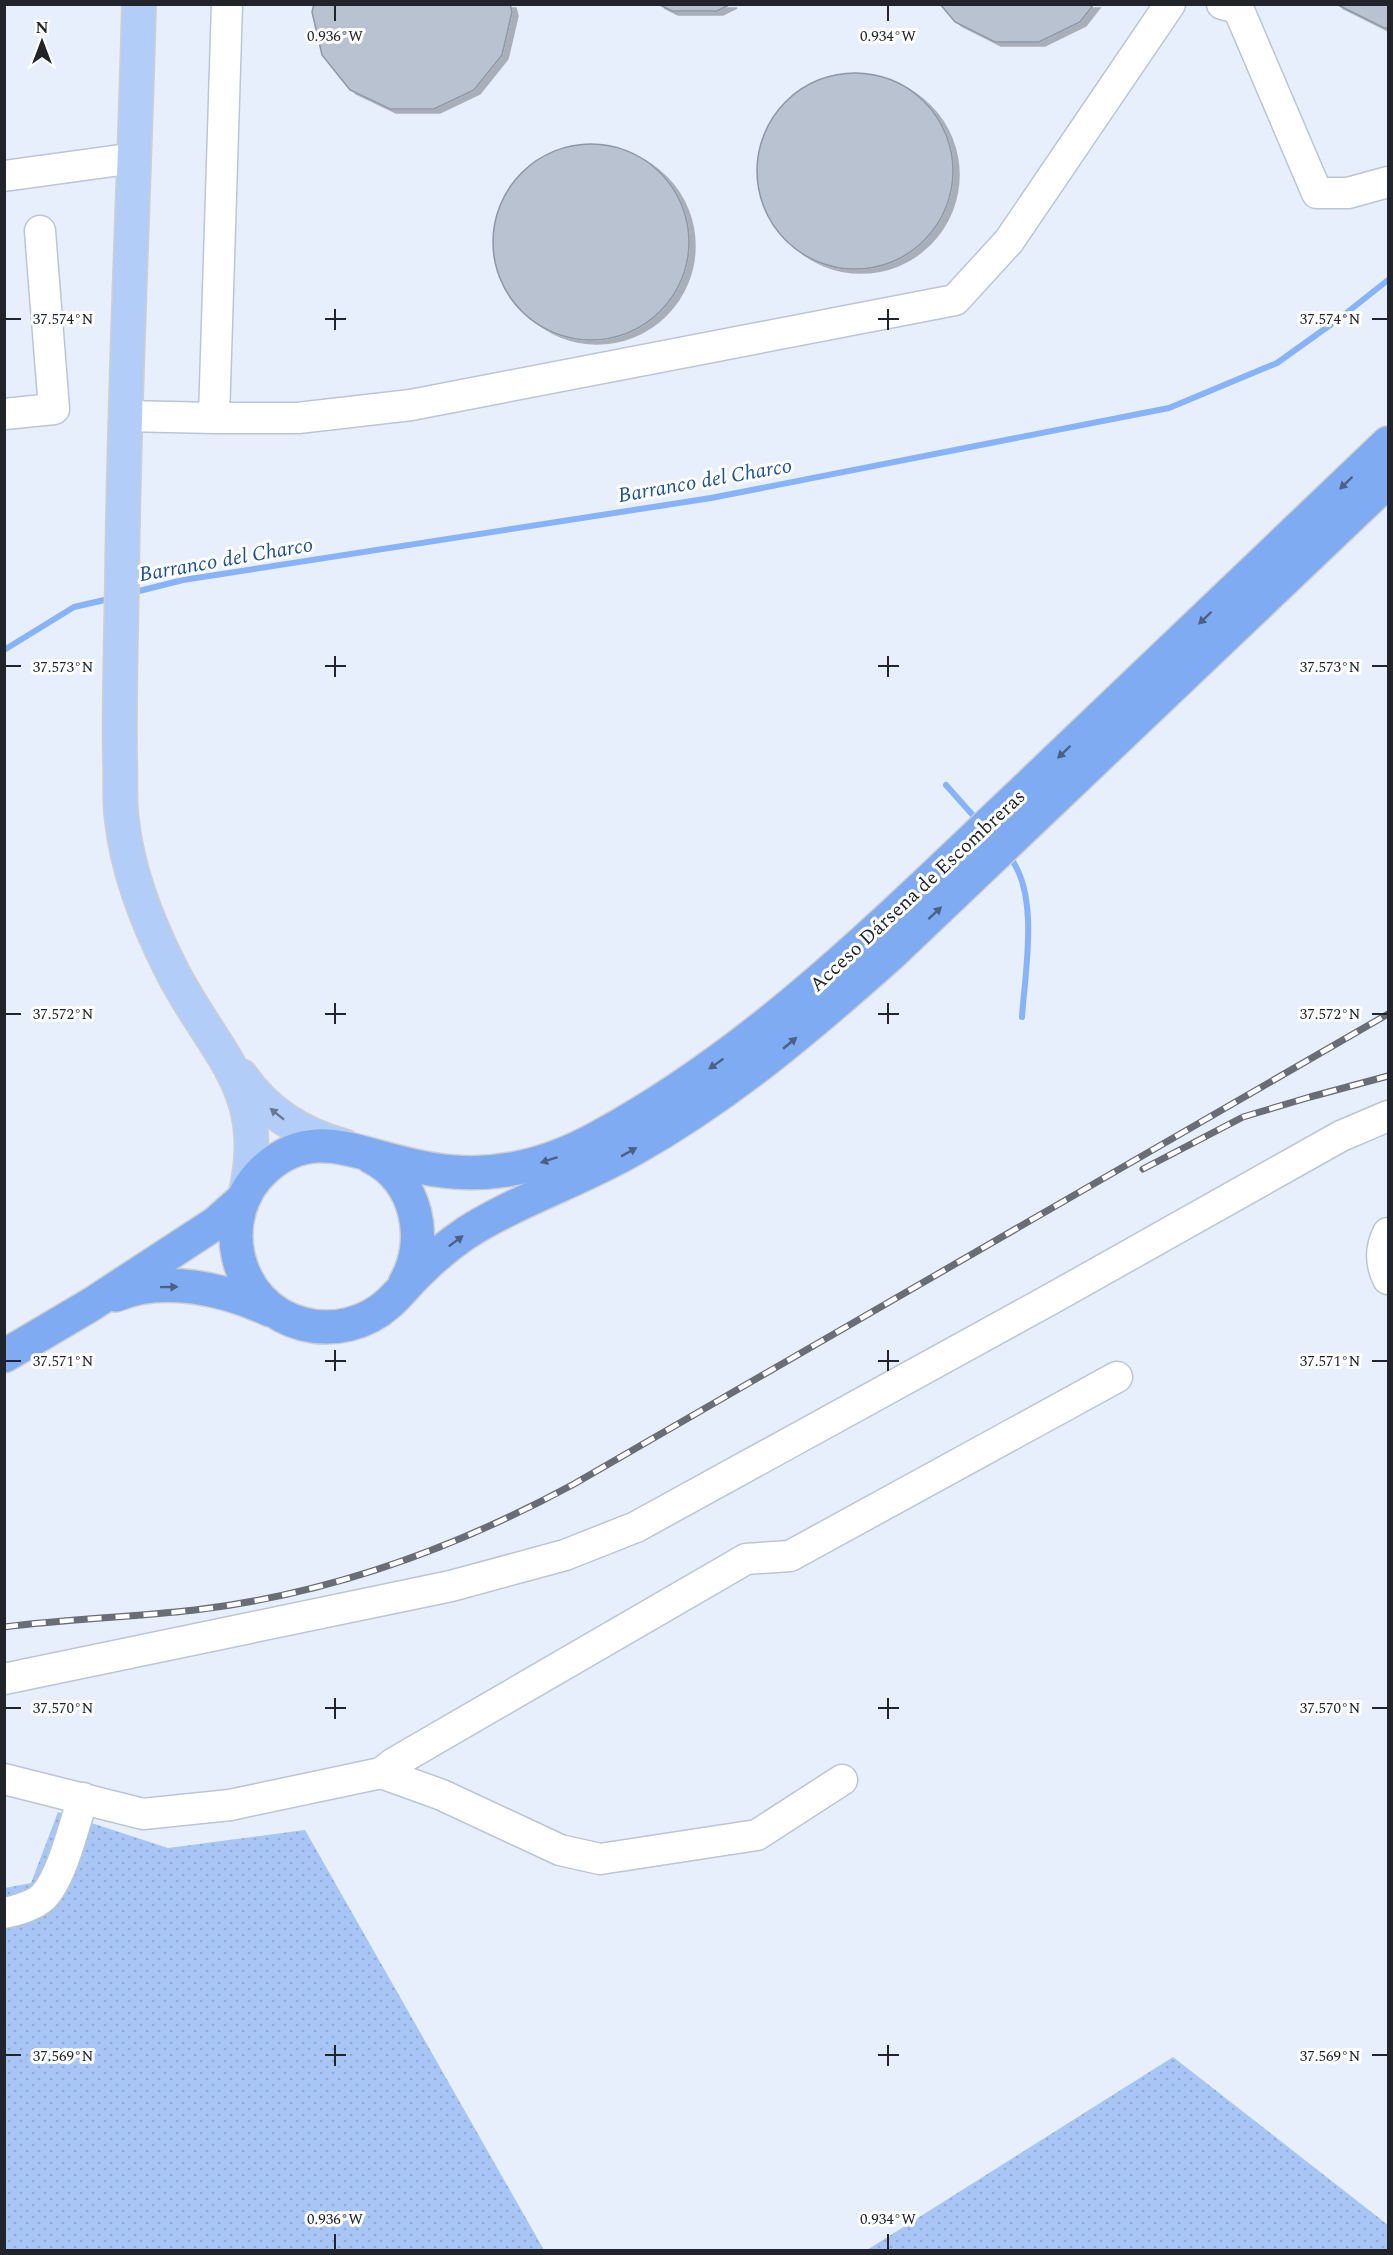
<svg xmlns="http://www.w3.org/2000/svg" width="1393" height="2255" font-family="Spectral,serif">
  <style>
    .green { fill: url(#green-dots) }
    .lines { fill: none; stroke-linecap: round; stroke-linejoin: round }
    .stream { stroke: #87b3fa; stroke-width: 6 }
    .building { fill: #b8c2d1; stroke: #8d97a6; stroke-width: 1.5; filter: url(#shadow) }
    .minor-casing { stroke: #bbc6d5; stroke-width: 33 }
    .major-casing { stroke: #cecfd0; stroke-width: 36 }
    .highway-casing { stroke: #cecfd0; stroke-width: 36 }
    .minor { stroke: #fff; stroke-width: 30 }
    .major { stroke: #b2cdf7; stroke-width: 33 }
    .highway { stroke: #7eabf1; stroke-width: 33 }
    .rail-casing { stroke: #686d76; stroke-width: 7 }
    .rail { stroke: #fff; stroke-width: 4.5; stroke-dasharray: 14; stroke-linecap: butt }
    .oneway { fill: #4b6184 }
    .oneway2 { fill: #6a7991 }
    .ticks { fill: none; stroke: #21252b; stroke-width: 2 }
    .labels { text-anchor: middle; stroke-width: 6; stroke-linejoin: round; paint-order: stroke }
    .street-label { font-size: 20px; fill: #21252b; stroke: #fff }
    .water-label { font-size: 21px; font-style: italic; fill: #1c50a2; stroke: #fff }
    .ticks-label { font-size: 15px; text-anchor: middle; fill: #21252b; stroke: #fff; stroke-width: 6; stroke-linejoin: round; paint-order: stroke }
  </style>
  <defs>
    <pattern id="green-dots" width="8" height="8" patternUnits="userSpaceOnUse" patternTransform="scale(1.5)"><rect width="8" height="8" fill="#a8c6f5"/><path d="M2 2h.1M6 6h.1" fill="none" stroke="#90aad2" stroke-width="1.8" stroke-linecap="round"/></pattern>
    <filter id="shadow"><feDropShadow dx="6" dy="4" stdDeviation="0" flood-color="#0004"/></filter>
  </defs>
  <rect width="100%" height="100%" fill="#e7effc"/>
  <path class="green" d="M58,1812L168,1848L305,1830L544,2250H5V1888L31,1883Z
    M1173,2057L1388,2225V2250H867Z"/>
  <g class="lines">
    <path class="stream" d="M131,593L183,580L711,498L1169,408L1277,363L1340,318L1388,280
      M4,650L74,607L113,598
      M946,785L978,821
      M1009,856C1040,894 1025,971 1022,1017"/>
  </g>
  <path class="building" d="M314,4H510L512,12L502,55L474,90L434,109H390L350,90L322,55L312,12Z
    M658,4H731L717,11H672Z
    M940,4H1094L1080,22L1039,42H995L955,22Z
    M1336,4H1388V28H1384Z
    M757 171a98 98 0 1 1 196 0a98 98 0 1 1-196 0Z
    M493 242a98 98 0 1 1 196 0a98 98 0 1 1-196 0Z"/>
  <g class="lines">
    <defs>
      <path id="minor" d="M1222,4L1238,8L1317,193H1348L1388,182
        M4,176L135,158
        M4,414L54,409L40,231
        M125,416L214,418L227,4
        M214,418H298L411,405L955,300L1009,241L1170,4
        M1388,1233C1380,1249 1380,1263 1388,1279
        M4,1679L451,1586L565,1555L636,1527L1051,1299L1341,1136L1388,1116
        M381,1773L442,1795L560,1850L600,1859L757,1835L842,1780
        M4,1779L143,1814L230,1805L381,1773L394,1763L746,1559L790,1556L1117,1377
        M4,1913C16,1911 35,1905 43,1897C62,1878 74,1825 83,1798"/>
      <path id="major" d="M139,4C134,197 124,389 122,581C121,641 119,700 120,759C121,779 119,801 122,821C128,874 148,924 172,971C215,1055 271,1090 245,1196
        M241,1076C267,1113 301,1134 344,1146"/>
      <path id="highway" d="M1388,443C1263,563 1137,683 1011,803C881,926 757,1051 599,1137C554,1162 505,1176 454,1172C427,1170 401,1163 375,1156C334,1144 301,1137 266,1168C213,1215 233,1306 303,1324C333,1332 366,1324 389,1303C400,1293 410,1280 421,1270C435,1256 450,1244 466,1233C518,1200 578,1181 632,1150C728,1096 808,1028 890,955L1388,481
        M371,1157C417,1180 430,1240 405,1283
        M116,1295C164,1275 225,1289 270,1310
        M4,1356L92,1304L216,1223L243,1199"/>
    </defs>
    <use href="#minor" class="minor-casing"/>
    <use href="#major" class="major-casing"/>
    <use href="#highway" class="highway-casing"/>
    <use href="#minor" class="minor"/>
    <use href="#major" class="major"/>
    <use href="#highway" class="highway"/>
    <defs>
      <path id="rail" d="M1143,1169L1243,1117L1310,1097L1388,1076
        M4,1627C68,1619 132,1617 195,1610C329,1594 456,1548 574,1484L1388,1014"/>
    </defs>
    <use href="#rail" class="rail-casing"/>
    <use href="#rail" class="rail"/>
  </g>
  <defs><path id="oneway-solid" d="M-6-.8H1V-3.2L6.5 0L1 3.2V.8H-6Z" transform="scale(1.5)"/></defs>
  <g class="oneway">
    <use href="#oneway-solid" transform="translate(1346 483) rotate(136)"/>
    <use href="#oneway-solid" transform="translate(1205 618) rotate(136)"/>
    <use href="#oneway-solid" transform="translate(1064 752) rotate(136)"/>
    <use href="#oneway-solid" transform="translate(935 913) rotate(-43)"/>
    <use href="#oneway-solid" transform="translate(790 1043) rotate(-40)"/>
    <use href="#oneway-solid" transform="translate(716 1064) rotate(145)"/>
    <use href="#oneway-solid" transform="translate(629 1152) rotate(-29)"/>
    <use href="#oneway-solid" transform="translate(549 1160) rotate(162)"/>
    <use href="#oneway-solid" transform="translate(456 1241) rotate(-37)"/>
    <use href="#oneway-solid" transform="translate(169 1287) rotate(-1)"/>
  </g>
  <use class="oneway2" href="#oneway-solid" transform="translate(277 1114) rotate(-141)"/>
  <path class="ticks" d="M335,6V21M888,6V21M335,309V330M888,309V330M6,319H21M325,319H346M878,319H899M1372,319H1387M335,656V677M888,656V677M6,666H21M325,666H346M878,666H899M1372,666H1387M335,1003V1024M888,1003V1024M6,1014H21M325,1014H346M878,1014H899M1372,1014H1387M335,1350V1371M888,1350V1371M6,1361H21M325,1361H346M878,1361H899M1372,1361H1387M335,1698V1719M888,1698V1719M6,1708H21M325,1708H346M878,1708H899M1372,1708H1387M335,2045V2066M888,2045V2066M6,2055H21M325,2055H346M878,2055H899M1372,2055H1387M335,2234V2249M888,2234V2249"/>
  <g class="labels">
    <g class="street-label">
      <text transform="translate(917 890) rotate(-43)" y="7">Acceso Dársena de Escombreras</text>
    </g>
    <g class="water-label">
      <text transform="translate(705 480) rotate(-10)" y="7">Barranco del Charco</text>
      <text transform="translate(226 559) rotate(-10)" y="7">Barranco del Charco</text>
    </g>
  </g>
  <g class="ticks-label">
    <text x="335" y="41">0.936°W</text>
    <text x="888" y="41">0.934°W</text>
    <text x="63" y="324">37.574°N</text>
    <text x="1330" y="324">37.574°N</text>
    <text x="63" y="672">37.573°N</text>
    <text x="1330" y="672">37.573°N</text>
    <text x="63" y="1019">37.572°N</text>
    <text x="1330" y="1019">37.572°N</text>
    <text x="63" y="1366">37.571°N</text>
    <text x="1330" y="1366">37.571°N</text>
    <text x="63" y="1713">37.570°N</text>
    <text x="1330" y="1713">37.570°N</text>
    <text x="63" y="2061">37.569°N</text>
    <text x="1330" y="2061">37.569°N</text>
    <text x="335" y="2224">0.936°W</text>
    <text x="888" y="2224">0.934°W</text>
  </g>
  <rect width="1393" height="2255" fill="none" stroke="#21252b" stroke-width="12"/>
  <g transform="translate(42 42)" stroke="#ffffff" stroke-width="4.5" paint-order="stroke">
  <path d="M0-4.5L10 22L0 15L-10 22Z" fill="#21252b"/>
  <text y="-9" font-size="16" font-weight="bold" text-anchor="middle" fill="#21252b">N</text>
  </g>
</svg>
